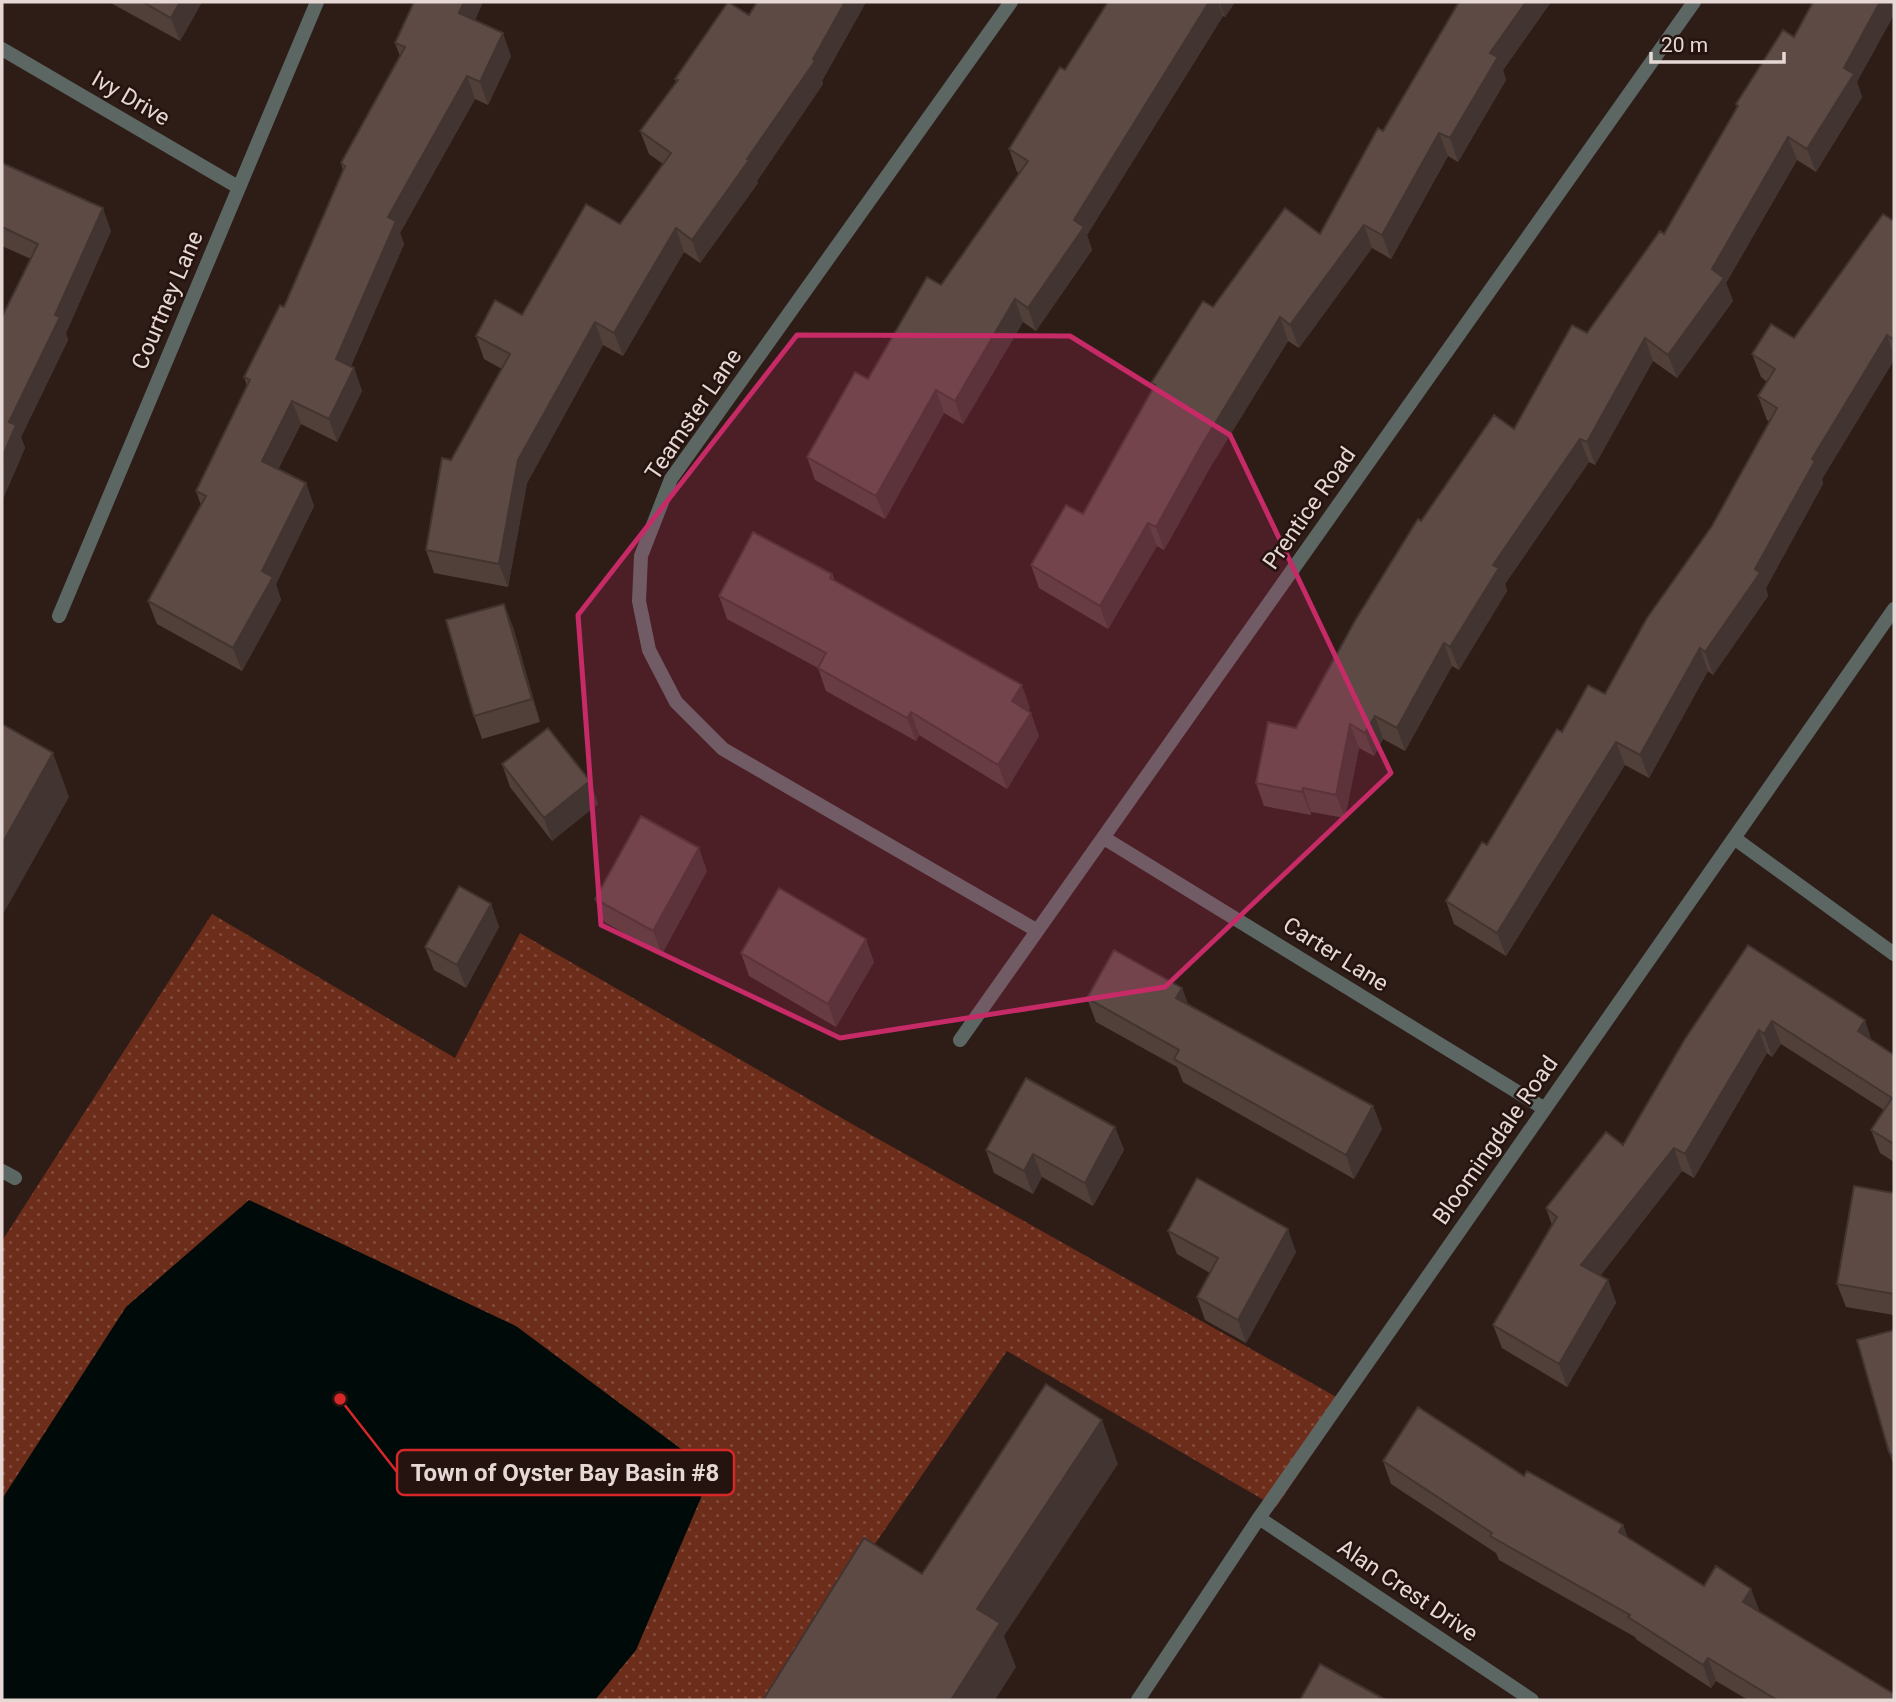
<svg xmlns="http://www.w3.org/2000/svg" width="1896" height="1702" font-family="Roboto,sans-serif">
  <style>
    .grass { fill: url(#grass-dots) }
    .water { fill: #000a08 }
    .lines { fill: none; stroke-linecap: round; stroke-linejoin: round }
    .street { stroke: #5c6764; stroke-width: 14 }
    .wall { fill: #51403a }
    .shaded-wall { fill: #423430 }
    .building { fill: #5e4a44; stroke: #423430; stroke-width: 2 }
    .marked { fill: #c62b67; fill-opacity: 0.2; stroke: #c62b67; stroke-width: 5; stroke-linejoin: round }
    .labels { text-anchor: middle; stroke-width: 5; stroke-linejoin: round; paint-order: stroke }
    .street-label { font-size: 23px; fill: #e6d9d5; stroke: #24130e }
    .leader { fill: none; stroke: #d62828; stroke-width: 2.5 }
    .callout-dot { fill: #d62828; stroke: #24130e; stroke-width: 2.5 }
    .callout { fill: #24130e; stroke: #d62828; stroke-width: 2.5 }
    .callout-label { font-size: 24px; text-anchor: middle; font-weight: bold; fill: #e6d9d5 }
  </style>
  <defs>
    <pattern id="grass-dots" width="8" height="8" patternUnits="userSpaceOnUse" patternTransform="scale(1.75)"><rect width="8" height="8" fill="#6d2d1b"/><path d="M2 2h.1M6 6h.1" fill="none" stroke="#824b3b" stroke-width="1.8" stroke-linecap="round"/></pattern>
  </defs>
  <rect width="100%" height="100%" fill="#2e1c17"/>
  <path class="grass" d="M212,914L455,1058L520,933L866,1132L1347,1403L1276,1507L1007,1351L827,1614L774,1700H2V1241Z"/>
  <path class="water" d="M249,1200L516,1326L712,1472L636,1650L595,1700H2V1499L126,1307Z"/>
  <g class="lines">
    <path class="street" d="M1011,2L671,479L641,556L639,601L649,650L676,702L723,749L1036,930
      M2,49L238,187
      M59,616L317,2
      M1104,838L1545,1109
      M1734,838L1894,954
      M960,1040L1694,2
      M2,1171L15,1178
      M1259,1518L1532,1700
      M1138,1700L1259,1518L1894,609"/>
  </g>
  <path class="wall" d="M109,2H202L180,41Z
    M483,2L475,20L511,56L488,105L475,99L400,233L404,244L351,366L354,368L362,391L337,442L301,424L278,469L306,483L314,506L276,584L281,600L242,671L157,624L148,601L201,505L196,491L247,386L244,377L284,307L343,171L341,163L400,56L395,43Z
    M757,2H866L822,81L823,84L757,181L758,183L700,263L684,252L623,356L603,345L527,483L508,587L434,573L426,550L451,460L502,369L484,359L476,336L522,315L620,224L663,164L649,154L640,131L676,82L675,79L749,15Z
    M1108,2H1235L1225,17L1223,16L1087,235L1092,250L1036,331L1023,322L963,424L944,413L885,519L815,480L807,457L941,285L1019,173L1017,172L1009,149L1065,70Z
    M1459,2H1551L1503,70L1506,80L1458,162L1448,156L1391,259L1372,248L1299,348L1288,341L1211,466L1164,550L1157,546L1108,629L1039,588L1031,565L1083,514L1153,389L1151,383L1213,307L1320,234L1383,131Z
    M1857,82L1862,97L1816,172L1797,160L1726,283L1733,301L1677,378L1653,361L1595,465L1589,462L1505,584L1507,591L1459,670L1452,666L1405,751L1383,739L1374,756L1359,748L1345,818L1311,812V815L1264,806L1256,783L1296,728L1421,521L1514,429L1587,333L1664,234L1737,107L1736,104Z
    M2,163L111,231L66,333L68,340L21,437L25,448L2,501L31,259L2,246Z
    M1894,221V360L1822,479L1823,484L1766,588L1768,596L1713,675L1708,671L1649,778L1625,765L1506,956L1454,924L1446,901L1487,845L1562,732L1605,694L1712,526L1770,422L1767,420L1758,396L1767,382L1761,377L1752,354L1794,338Z
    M832,574L835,581L1030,708L1028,711L1039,736L1007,789L919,735L916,741L826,691L818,668L727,619L719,596Z
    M504,604L513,627L540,722L482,739L474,716Z
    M502,764L590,781L598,804L552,841L510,787Z
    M707,871L662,954L604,922L595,899Z
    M491,904L499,927L466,988L434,970L425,947Z
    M1748,945L1872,1040L1894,1055V1162L1880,1153L1871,1130L1884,1110L1781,1044L1772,1057L1767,1053L1694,1178L1682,1171L1600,1276L1608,1280L1616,1303L1567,1387L1502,1348L1493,1325L1552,1225L1546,1208L1623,1145Z
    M741,953L874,962L836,1027L749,976Z
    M1182,988L1188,1005L1373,1106L1382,1129L1354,1179L1183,1082L1177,1067L1096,1022L1087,998Z
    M1115,1127L1124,1150L1093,1206L1042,1177L1033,1194L994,1173L986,1150Z
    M1894,1193V1315L1846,1307L1837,1284Z
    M1168,1231L1296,1252L1246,1343L1205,1320L1197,1297L1210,1273L1177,1254Z
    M1894,1330V1466L1889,1452Z
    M1383,1461L1524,1476L1623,1525L1628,1538L1704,1586L1760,1613L1894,1700H1748L1716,1681L1711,1688L1637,1640L1635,1637L1499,1560L1496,1553L1391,1484Z"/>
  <path class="shaded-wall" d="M180,2H202L180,41L171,18Z
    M464,2H483L467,36L459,13Z
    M845,2H866L822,81L823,84L757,181L758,183L700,263L692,240L747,159L813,59Z
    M1209,2H1218L1223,16L1087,235L1092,250L1036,331L1028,308L1074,220Z
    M1219,2H1235L1225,17Z
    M1526,2H1551L1503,70L1506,80L1458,162L1450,138L1490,53Z
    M1880,2H1894V15L1857,82L1862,97L1816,172L1807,149L1844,68Z
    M503,33L511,56L488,105L480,82Z
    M467,76L475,99L400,233L404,244L344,382L336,359L388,217Z
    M1439,133L1448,156L1391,259L1382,235Z
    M1788,137L1797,160L1726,283L1733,301L1677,378L1668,355L1712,269Z
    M103,208L111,231L66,333L68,340L21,437L25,448L2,501V458L9,422Z
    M1364,225L1372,248L1299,348L1290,325Z
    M676,228L684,252L623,356L614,333Z
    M1015,299L1023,322L963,424L955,401Z
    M1280,317L1288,341L1211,466L1164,550L1156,527L1203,443Z
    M595,322L603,345L527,483L508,587L499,564L518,460Z
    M1887,335L1894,356V360L1822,479L1823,484L1766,588L1768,596L1713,675L1705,652L1812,459Z
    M1645,338L1653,361L1595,465L1587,442Z
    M354,368L362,391L337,442L329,419Z
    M936,390L944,413L885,519L876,496Z
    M292,401L301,424L271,484L262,461Z
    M1580,439L1589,462L1505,584L1507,591L1459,670L1450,647L1493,565Z
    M306,483L314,506L276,584L281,600L242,671L233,648L262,571Z
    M1148,523L1157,546L1108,629L1100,606Z
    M504,604L513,627L540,722L532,699Z
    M1444,643L1452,666L1405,751L1397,728Z
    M1700,648L1708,671L1649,778L1640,755Z
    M1022,685L1030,708L1020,724L1012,701Z
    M911,712L919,735L916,741L907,718Z
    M1031,713L1039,736L1007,789L998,765Z
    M1375,716L1383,739L1374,756L1365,733Z
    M1350,724L1359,748L1345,818L1336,795Z
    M1616,742L1625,765L1506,956L1497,933Z
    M53,753L69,797L2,916V844Z
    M590,781L598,804L552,841L544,818Z
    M1303,788L1311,812V815L1302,792Z
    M699,848L707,871L662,954L653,931Z
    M491,904L499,927L466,988L457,965Z
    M866,939L874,962L836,1027L828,1004Z
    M1182,988L1191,1011L1176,998Z
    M1865,1020L1873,1044L1858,1031Z
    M1772,1021L1781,1044L1772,1057L1764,1034Z
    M1759,1030L1767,1053L1694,1178L1685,1154Z
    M1373,1106L1382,1129L1354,1179L1346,1155Z
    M1115,1127L1124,1150L1093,1206L1085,1183Z
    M1674,1148L1682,1171L1590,1288L1581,1265Z
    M1033,1154L1042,1177L1033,1194L1024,1171Z
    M1288,1229L1296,1252L1246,1343L1238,1320Z
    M1608,1280L1616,1303L1567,1387L1559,1364Z
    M1102,1420L1118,1464L1004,1636L1016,1667L995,1700H951L977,1609Z
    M1623,1525L1631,1548L1619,1532Z
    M1751,1589L1760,1612L1743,1602Z
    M1708,1658L1716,1681L1711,1688L1703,1665Z"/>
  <path class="building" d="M143,2H180L171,18Z
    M414,2H464L459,13L503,33L480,82L467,76L388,217L396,221L336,359L354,368L329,419L292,401L262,461L306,483L262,571L273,577L233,648L148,601L206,496L196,491L250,380L244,377L280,305L284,307L345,166L341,163L405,47L395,43Z
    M728,2L749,15L757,2H845L813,59L815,61L747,159L749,160L692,240L676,228L614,333L595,322L518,460L499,564L426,550L442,458L451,460L510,354L476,336L495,300L522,315L586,204L620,224L671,153L640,131L678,80L675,79Z
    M1108,2H1209L1074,220L1084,227L1028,308L1015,299L955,401L936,390L876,496L807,457L855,372L868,379L927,277L941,285L1028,161L1009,149L1060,67L1065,70Z
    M1459,2H1526L1490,53L1498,57L1450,138L1439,133L1382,235L1364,225L1290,325L1280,317L1203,443L1156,527L1148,523L1100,606L1031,565L1066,505L1083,514L1155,385L1151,383L1203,301L1213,307L1285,208L1320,234L1378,128L1383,131Z
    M1813,2H1880L1844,68L1854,74L1807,149L1788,137L1712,269L1724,278L1668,355L1645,338L1587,442L1580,439L1493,565L1499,568L1450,647L1444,643L1397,728L1375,716L1365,733L1350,724L1336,795L1303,788L1302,792L1256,783L1268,722L1296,728L1356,619L1418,519L1421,521L1494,415L1514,429L1572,325L1587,333L1660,231L1664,234L1738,106L1736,104L1783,30L1794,37Z
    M2,163L103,208L55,315L60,317L9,422L16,425L2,458V317L38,244L2,227Z
    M1883,214L1894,221V335L1892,339L1887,335L1812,459L1815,461L1755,569L1760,573L1705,652L1700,648L1640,755L1616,742L1497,933L1446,901L1482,842L1487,845L1557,729L1562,732L1588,685L1605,694L1647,618L1712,526L1777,408L1758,396L1775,369L1752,354L1771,324L1794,338Z
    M753,532L832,574L830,578L1022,685L1012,701L1031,713L998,765L911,712L907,718L818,668L826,653L719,596Z
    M504,604L532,699L474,716L446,620Z
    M2,724L53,753L2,844Z
    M548,728L590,781L544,818L502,764Z
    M641,816L699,848L653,931L595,899Z
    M459,886L491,904L457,965L425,947Z
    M779,888L866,939L828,1004L741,953Z
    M1748,945L1865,1020L1858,1031L1894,1055V1144L1871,1130L1892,1098L1772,1021L1764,1034L1759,1030L1685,1154L1674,1148L1581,1265L1608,1280L1559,1364L1493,1325L1557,1217L1546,1208L1606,1132L1623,1145L1685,1039Z
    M1114,950L1182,988L1176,998L1373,1106L1346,1155L1174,1059L1179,1050L1087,998Z
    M1026,1078L1115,1127L1085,1183L1033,1154L1024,1171L986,1150Z
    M1197,1178L1288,1229L1238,1320L1197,1297L1218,1258L1168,1231Z
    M1854,1186L1894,1193V1294L1837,1284Z
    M1894,1330V1458L1889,1452L1857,1340Z
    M1046,1384L1102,1420L977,1609L1000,1623L951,1700H763L864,1538L922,1574Z
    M1418,1407L1524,1476L1527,1471L1623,1525L1619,1532L1704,1586L1716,1566L1751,1589L1743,1602L1894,1694V1700H1777L1708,1658L1703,1665L1628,1617L1630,1615L1490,1536L1492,1533L1383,1461Z
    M1320,1664L1386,1700H1300Z"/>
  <path class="marked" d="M797,335L1070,336L1230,435L1391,773L1165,987L840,1038L601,925L578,615Z"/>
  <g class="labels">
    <g class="street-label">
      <text transform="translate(131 98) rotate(30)" y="8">Ivy Drive</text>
      <text transform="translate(167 300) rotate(-67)" y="8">Courtney Lane</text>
      <text transform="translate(693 414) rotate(-56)" y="8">Teamster Lane</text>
      <text transform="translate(1309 508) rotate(-55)" y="8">Prentice Road</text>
      <text transform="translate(1336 954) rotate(32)" y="8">Carter Lane</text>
      <text transform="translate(1495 1140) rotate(-55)" y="8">Bloomingdale Road</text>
      <text transform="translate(1408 1590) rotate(34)" y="8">Alan Crest Drive</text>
    </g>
  </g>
  <path class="leader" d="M340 1399L397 1472"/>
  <circle class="callout-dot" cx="340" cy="1399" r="7"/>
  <rect class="callout" x="397" y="1450" width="337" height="45" rx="7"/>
  <g class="callout-label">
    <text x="565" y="1481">Town of Oyster Bay Basin #8</text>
  </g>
  <rect width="1896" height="1702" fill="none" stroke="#e6d9d5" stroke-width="7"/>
  <path d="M1651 52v10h133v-10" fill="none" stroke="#e6d9d5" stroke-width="3.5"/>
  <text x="1661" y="52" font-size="21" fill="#e6d9d5" stroke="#24130e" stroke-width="5" paint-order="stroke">20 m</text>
</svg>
